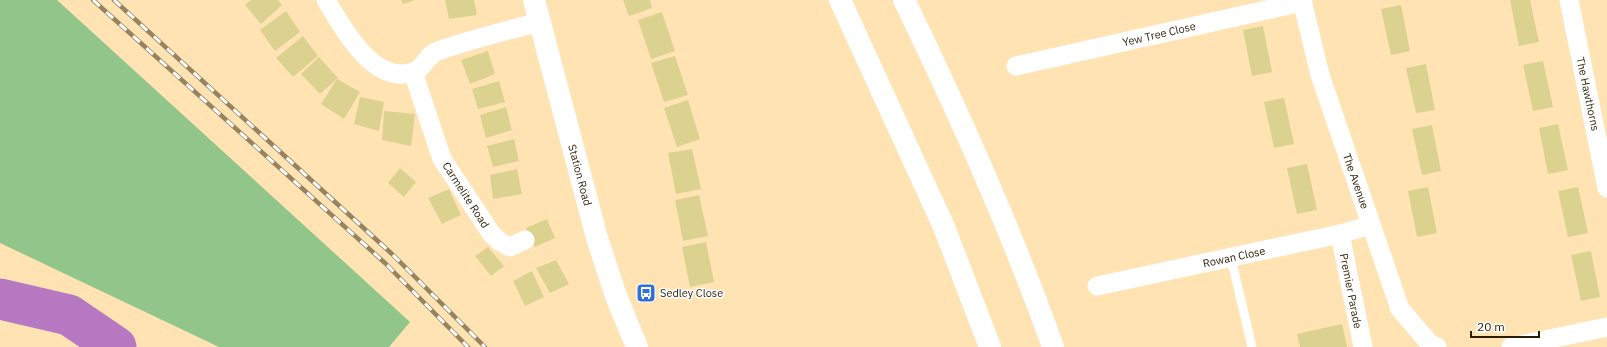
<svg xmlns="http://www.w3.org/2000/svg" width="1607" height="347" font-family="'IBM Plex Sans',sans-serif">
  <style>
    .green { fill: #91c589 }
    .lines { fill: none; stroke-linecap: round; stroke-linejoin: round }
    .river { stroke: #b678c1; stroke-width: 41 }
    .building { fill: #dcd290 }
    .service { stroke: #fff; stroke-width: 9 }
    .minor { stroke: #fff; stroke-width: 19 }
    .tertiary { stroke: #fff; stroke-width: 22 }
    .motorway { stroke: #fff; stroke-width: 22 }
    .rail-casing { stroke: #98835f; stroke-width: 4.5 }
    .rail { stroke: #fff; stroke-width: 3; stroke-dasharray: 9; stroke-linecap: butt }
    .labels { text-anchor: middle; stroke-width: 3; stroke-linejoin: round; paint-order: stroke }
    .street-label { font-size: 11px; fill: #2a1d04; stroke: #fff }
    .poi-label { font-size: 11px; fill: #2a1d04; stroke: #fff; text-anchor: start }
  </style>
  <rect width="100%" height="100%" fill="#ffe3b3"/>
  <path class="green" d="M0,0H57L410,322L389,347H219L0,243Z"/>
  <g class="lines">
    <path class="river" d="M0,299L69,315L116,347"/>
  </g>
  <path class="building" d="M251,0H278L282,5L261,24L245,5Z
    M401,0H415L403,4Z
    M445,0H474L477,15L449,19Z
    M623,0H650L652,8L629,16Z
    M1510,0H1530L1539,42L1519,46Z
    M1401,5L1410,51L1391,55L1381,9Z
    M286,11L300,32L275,51L260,30Z
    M662,12L675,51L651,59L638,20Z
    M1263,26L1272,72L1252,76L1243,30Z
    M303,36L318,56L293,77L276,58Z
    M488,51L495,74L470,84L461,60Z
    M675,56L688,95L664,102L651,63Z
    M319,57L338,78L320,94L301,74Z
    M1543,61L1553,107L1533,111L1523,65Z
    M1426,64L1435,110L1416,113L1406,68Z
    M337,79L360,92L344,119L321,104Z
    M499,81L505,102L478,109L472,89Z
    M360,97L384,102L379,131L354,124Z
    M1284,98L1294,144L1274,148L1264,102Z
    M688,100L700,139L677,147L664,108Z
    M506,107L512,130L486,138L480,115Z
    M384,111L415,114L411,146L382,140Z
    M1558,124L1568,170L1548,174L1539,128Z
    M1432,125L1441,171L1422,175L1412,129Z
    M514,139L519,161L493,167L487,146Z
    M692,149L701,189L676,194L668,153Z
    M1307,164L1317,210L1297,214L1287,168Z
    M400,168L416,182L404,197L388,183Z
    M517,169L522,194L493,199L490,175Z
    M1428,187L1437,233L1417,237L1408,191Z
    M1578,187L1588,233L1568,237L1558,191Z
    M449,189L461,215L442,224L428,198Z
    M699,195L708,236L683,241L675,200Z
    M547,219L555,238L535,247L526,228Z
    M706,242L714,282L690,287L682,247Z
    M488,247L504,266L491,276L475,256Z
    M1591,251L1600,297L1581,301L1571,255Z
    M556,260L569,284L550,293L536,268Z
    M532,271L544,297L525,306L513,281Z
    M1342,324L1347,347H1300L1297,334Z"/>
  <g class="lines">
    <path class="service" d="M1231,258L1252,347"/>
    <path class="minor" d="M326,0C342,27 374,86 413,72C424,69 427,54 438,51C471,39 506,31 540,22
      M1302,0L1320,75L1400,309L1431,345L1437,347
      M1569,0L1607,188
      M1016,66L1302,2
      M413,72L442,159L491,233L499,241L510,247L525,240
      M1340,234L1363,347
      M1097,286L1340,234L1371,225
      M1511,347L1607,327"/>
    <path class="tertiary" d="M534,0L597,238L616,296L637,347"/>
    <path class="motorway" d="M840,0L944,227L990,347
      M904,0C959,113 1011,229 1053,347"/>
    <defs>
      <path id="rail" d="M93,0L385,263L468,347
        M114,0L392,254L485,347"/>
    </defs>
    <use href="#rail" class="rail-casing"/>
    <use href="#rail" class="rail"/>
  </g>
  <defs>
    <symbol id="bus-square" viewBox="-11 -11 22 22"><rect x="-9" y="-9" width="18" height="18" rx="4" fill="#306edc" stroke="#fff"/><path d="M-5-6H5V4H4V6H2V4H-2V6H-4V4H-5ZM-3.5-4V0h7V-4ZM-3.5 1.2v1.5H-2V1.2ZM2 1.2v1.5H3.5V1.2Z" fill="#fff"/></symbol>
  </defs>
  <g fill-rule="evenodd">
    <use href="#bus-square" x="635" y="282" width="22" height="22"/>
  </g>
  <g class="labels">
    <g class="street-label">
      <text transform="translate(1159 34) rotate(-13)" y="4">Yew Tree Close</text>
      <text transform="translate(1588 94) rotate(78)" y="4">The Hawthorns</text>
      <text transform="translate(580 175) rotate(75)" y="4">Station Road</text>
      <text transform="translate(1356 181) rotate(71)" y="4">The Avenue</text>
      <text transform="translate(466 195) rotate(57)" y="4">Carmelite Road</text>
      <text transform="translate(1234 257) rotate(-12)" y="4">Rowan Close</text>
      <text transform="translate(1351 291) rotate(79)" y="4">Premier Parade</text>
    </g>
    <g class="poi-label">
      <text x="660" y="297">Sedley Close</text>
    </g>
  </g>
  <path d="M1471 331v6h68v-6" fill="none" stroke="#2a1d04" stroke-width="2"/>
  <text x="1477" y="331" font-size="12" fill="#2a1d04" stroke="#ffffff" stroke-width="3" paint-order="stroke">20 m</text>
</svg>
